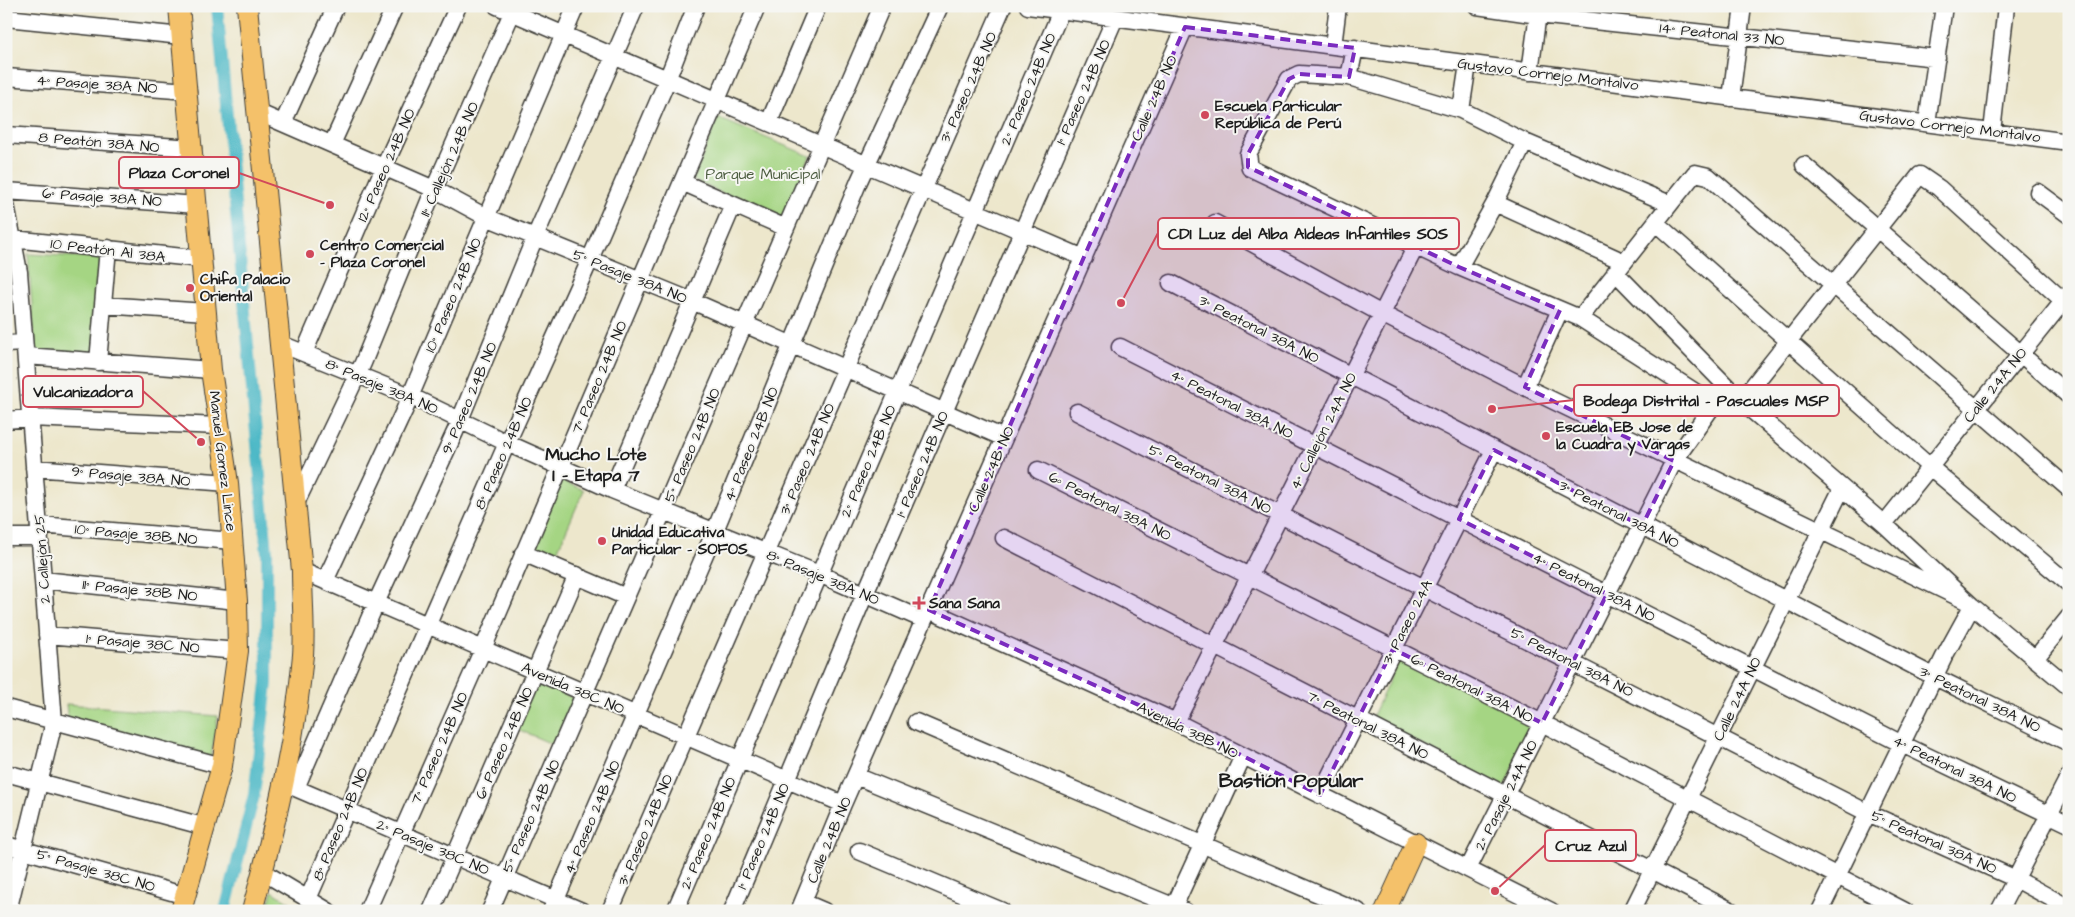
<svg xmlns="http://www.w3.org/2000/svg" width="2075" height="917" font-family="'Architects Daughter',sans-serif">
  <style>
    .green { fill: #a5d583; stroke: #607850 }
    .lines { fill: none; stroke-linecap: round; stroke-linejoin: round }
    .canal { stroke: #4bb8c6; stroke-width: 12 }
    .minor-casing { stroke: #3b3a36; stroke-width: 19 }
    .major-casing { stroke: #3b3a36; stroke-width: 22 }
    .minor { stroke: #fff; stroke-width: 16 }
    .major { stroke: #f4c16a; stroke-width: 20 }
    .marked { fill: #7b2cbf; fill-opacity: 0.2; stroke: #7b2cbf; stroke-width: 4; stroke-dasharray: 10 6; stroke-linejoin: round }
    .poi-dot { fill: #d1495b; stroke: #f6f6f2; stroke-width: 2 }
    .labels { text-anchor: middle; stroke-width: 4; stroke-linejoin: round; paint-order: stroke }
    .street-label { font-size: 15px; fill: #1c1c1c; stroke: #f6f6f2 }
    .poi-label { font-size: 15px; font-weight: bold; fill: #1c1c1c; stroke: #f6f6f2; text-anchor: start }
    .park-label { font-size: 15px; fill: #4c5d40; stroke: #f6f6f2 }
    .quarter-label { font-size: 18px; font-weight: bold; fill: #1c1c1c; stroke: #f6f6f2 }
    .district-label { font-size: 20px; font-weight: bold; fill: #1c1c1c; stroke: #f6f6f2 }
    .leader { fill: none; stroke: #d1495b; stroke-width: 2 }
    .callout-dot { fill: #d1495b; stroke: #f6f6f2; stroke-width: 2 }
    .callout { fill: #f6f6f2; stroke: #d1495b; stroke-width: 2 }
    .callout-label { font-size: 16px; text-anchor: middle; font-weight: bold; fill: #1c1c1c }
  </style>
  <rect width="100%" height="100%" fill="#f6f6f2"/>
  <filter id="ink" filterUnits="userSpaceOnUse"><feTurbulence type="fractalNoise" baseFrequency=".02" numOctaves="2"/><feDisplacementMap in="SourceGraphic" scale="10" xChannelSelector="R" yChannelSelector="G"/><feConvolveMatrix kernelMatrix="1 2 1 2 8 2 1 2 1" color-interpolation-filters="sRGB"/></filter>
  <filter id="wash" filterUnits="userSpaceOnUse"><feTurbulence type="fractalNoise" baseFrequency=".0096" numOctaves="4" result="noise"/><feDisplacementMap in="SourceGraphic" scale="20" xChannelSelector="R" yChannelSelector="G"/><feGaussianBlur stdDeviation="1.12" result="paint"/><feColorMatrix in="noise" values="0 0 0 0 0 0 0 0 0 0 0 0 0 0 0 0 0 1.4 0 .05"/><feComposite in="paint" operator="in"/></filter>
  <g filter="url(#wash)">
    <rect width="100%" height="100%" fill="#ede7cc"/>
    <path class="green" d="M718,118L810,156L783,221L693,180Z
      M28,254L101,258L94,359L36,355Z
      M560,480L584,490L553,561L529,551Z
      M1400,657L1535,725L1503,788L1372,718Z
      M535,682L574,698L554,745L515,728Z
      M66,704L218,716L211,758L68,723Z
      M272,891L304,911H267Z"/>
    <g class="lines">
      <path class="canal" d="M217,6L267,553V683L254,795L225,911"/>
    </g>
  </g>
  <g filter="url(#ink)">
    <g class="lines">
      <defs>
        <path id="minor" d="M497,6L1084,258
          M1028,6L2069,142
          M1477,6L1538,15L1937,58
          M6,18L182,36
          M1333,46L1338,6
          M1530,72L1539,6
          M6,77L188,91
          M1349,77L1355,48
          M1731,98L1743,6
          M1461,110L1468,64
          M257,112L434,189L486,217L692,301L1004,438
          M769,122L818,6
          M283,123L336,6
          M1927,123L1944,6
          M1992,132L2006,6
          M6,135L193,148
          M332,144L395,6
          M1804,165L2069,396
          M682,182L786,228
          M6,191L197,205
          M2038,192L2069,215
          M1495,203L1624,262
          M6,204L19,272L54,722L8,911
          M1670,204L1695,173L1708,176L2069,489
          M1215,223L1382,314L1525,387L1966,601
          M1656,223L1930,467L2069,584
          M13,239L202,259
          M1459,267L1495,203L1525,142
          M1615,272L1741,401L1884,524L1972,606L2069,687
          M1171,283L1935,677L2069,743
          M103,305L206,312
          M1580,318L1670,204L1525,142L1461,110L1349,77L1299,74L1289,79L1248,154L1250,168L1459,267L1580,318L1714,404L1741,401
          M6,344L24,343
          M281,344L410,396L507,443L612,490L819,574L924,620
          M1120,347L1902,744L2069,824
          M304,353L384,167L458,6
          M26,356L211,370
          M98,362L108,248
          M1525,387L1560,310
          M1741,401L1920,175L1939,188L2069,306
          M1077,412L1868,813L2016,879L2069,908
          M6,420L30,418L219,426
          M34,468L228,483
          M1038,470L1542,723L1905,911
          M612,490L733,205
          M296,503L363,363L434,189L515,6
          M1884,524L2069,294
          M40,525L233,541
          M6,537H40
          M1004,538L1732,911
          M523,553L626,597
          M302,571L843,804
          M43,580L237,601
          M325,581L404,411L576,6
          M929,610L1176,722L1551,911
          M47,635L238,651
          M2035,659L2069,617
          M6,708L222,766
          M916,722L1358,911
          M1176,722L1416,246
          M6,773L195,824
          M856,776L1185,911
          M286,784L582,911
          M296,788L376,603L455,432L535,237L636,6
          M1320,795L1494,450
          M6,845L186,896
          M859,851L1002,911
          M1468,869L1674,461L1714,404
          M263,872L328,911
          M308,899L507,443L585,271L663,90L696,6
          M803,902L824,911
          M367,911L483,649L757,6
          M431,911L577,575
          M490,911L882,6
          M551,911L714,533L859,181L940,6
          M610,911L1003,6
          M675,911L1061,11
          M732,911L865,594L1115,18
          M799,911L843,804L1185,27
          M1172,911L1243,756
          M1632,911L1842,488
          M1820,911L1944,657L1972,606
          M1999,911L2069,776"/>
        <path id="major" d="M179,6L211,370L228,483L237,601L238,651L222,766L181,911
          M247,6L302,571C302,599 305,628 303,655C295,743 275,826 252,911
          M1385,911L1416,843"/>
      </defs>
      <use href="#minor" class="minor-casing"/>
      <use href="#major" class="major-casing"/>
      <use href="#minor" class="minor"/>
      <use href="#major" class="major"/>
    </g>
  </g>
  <path class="marked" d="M1185,27L1355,48L1349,77L1299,74L1289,79L1248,154V167L1459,267L1560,310L1525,387L1674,461L1642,526L1494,450L1459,519L1607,594L1542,723L1393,649L1320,795L1176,722L929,610Z"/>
  <g class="poi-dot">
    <circle cx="1205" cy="115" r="5"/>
    <circle cx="310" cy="254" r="5"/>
    <circle cx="190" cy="288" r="5"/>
    <circle cx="1546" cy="436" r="5"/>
    <circle cx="602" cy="541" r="5"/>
    <path d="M916.5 595.5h5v5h5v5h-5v5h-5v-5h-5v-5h5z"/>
  </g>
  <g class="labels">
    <g class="street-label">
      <text transform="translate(1722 34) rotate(6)" y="5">14° Peatonal 33 NO</text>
      <text transform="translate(1548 74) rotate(7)" y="5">Gustavo Cornejo Montalvo</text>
      <text transform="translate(97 84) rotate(4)" y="5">4° Pasaje 38A NO</text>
      <text transform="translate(968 87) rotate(-66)" y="5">3° Paseo 24B NO</text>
      <text transform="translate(1028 89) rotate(-67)" y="5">2° Paseo 24B NO</text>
      <text transform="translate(1083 92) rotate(-66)" y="5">1° Paseo 24B NO</text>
      <text transform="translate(1154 98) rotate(-66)" y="5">Calle 24B NO</text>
      <text transform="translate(1950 126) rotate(7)" y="5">Gustavo Cornejo Montalvo</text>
      <text transform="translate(99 142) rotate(5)" y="5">8 Peatón 38A NO</text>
      <text transform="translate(449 159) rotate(-66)" y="5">11° Callejón 24B NO</text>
      <text transform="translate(386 165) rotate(-66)" y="5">12° Paseo 24B NO</text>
      <text transform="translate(102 197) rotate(4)" y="5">6° Pasaje 38A NO</text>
      <text transform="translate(108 250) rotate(7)" y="5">10 Peatón Al 38A</text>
      <text transform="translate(630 276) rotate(22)" y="5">5° Pasaje 38A NO</text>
      <text transform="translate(453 295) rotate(-67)" y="5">10° Paseo 24B NO</text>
      <text transform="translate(1259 329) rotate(27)" y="5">3° Peatonal 38A NO</text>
      <text transform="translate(599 377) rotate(-67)" y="5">7° Paseo 24B NO</text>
      <text transform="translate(1995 385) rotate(-51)" y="5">Calle 24A NO</text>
      <text transform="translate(382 386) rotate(23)" y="5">8° Pasaje 38A NO</text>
      <text transform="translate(469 398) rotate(-67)" y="5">9° Paseo 24B NO</text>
      <text transform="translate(1232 404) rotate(27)" y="5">4° Peatonal 38A NO</text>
      <text transform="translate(1323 431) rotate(-63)" y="5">4° Callejón 24A NO</text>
      <text transform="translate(751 444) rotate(-68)" y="5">4° Paseo 24B NO</text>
      <text transform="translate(692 445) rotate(-67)" y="5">5° Paseo 24B NO</text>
      <text transform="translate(503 453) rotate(-66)" y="5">8° Paseo 24B NO</text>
      <text transform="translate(807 459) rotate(-67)" y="5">3° Paseo 24B NO</text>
      <text transform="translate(223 461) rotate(83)" y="5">Manuel Gomez Lince</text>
      <text transform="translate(868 461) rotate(-67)" y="5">2° Paseo 24B NO</text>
      <text transform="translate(922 464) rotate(-67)" y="5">1° Paseo 24B NO</text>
      <text transform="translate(991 469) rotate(-66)" y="5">Calle 24B NO</text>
      <text transform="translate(131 476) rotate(5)" y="5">9° Pasaje 38A NO</text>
      <text transform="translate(1210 479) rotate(27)" y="5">5° Peatonal 38A NO</text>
      <text transform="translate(1110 506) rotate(27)" y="5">6º Peatonal 38A NO</text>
      <text transform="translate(1619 514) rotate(27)" y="5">3° Peatonal 38A NO</text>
      <text transform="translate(136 534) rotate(5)" y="5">10° Pasaje 38B NO</text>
      <text transform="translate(42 559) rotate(-94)" y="5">2 Callejón 25</text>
      <text transform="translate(823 577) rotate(23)" y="5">8° Pasaje 38A NO</text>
      <text transform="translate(1594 587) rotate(27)" y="5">4° Peatonal 38A NO</text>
      <text transform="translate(140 590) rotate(6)" y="5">11° Pasaje 38B NO</text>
      <text transform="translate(1407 622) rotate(-63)" y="5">3° Paseo 24A</text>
      <text transform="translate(143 643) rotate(5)" y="5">1° Pasaje 38C NO</text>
      <text transform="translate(1572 662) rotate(27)" y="5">5° Peatonal 38A NO</text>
      <text transform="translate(573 688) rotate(23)" y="5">Avenida 38C NO</text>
      <text transform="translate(1472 688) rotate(27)" y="5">6º Peatonal 38A NO</text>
      <text transform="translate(1737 699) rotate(-64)" y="5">Calle 24A NO</text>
      <text transform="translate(1980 699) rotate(26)" y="5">3° Peatonal 38A NO</text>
      <text transform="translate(1368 725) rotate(27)" y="5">7° Peatonal 38A NO</text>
      <text transform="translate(1188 730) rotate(26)" y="5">Avenida 38B NO</text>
      <text transform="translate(504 743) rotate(-66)" y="5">6° Paseo 24B NO</text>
      <text transform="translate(439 748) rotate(-66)" y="5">7° Paseo 24B NO</text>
      <text transform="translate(1955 769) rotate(26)" y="5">4° Peatonal 38A NO</text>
      <text transform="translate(1506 795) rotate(-63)" y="5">2° Pasaje 24A NO</text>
      <text transform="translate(531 816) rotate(-66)" y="5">5° Paseo 24B NO</text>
      <text transform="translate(592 817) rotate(-67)" y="5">4° Paseo 24B NO</text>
      <text transform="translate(340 824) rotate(-67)" y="5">8° Paseo 24B NO</text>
      <text transform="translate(645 830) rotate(-67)" y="5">3° Paseo 24B NO</text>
      <text transform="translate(708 833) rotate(-67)" y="5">2° Paseo 24B NO</text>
      <text transform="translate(763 836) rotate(-67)" y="5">1° Paseo 24B NO</text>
      <text transform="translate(829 840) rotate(-67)" y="5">Calle 24B NO</text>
      <text transform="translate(1934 842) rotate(24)" y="5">5° Peatonal 38A NO</text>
      <text transform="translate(433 847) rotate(23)" y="5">2° Pasaje 38C NO</text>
      <text transform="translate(96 870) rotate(16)" y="5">5° Pasaje 38C NO</text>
    </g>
    <g class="poi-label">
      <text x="1215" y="111">Escuela Particular<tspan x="1215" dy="17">República de Perú</tspan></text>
      <text x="320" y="250">Centro Comercial<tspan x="320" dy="17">- Plaza Coronel</tspan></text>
      <text x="200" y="284">Chifa Palacio<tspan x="200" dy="17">Oriental</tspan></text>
      <text x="1556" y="432">Escuela EB Jose de<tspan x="1556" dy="17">la Cuadra y Vargas</tspan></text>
      <text x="612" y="537">Unidad Educativa<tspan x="612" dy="17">Particular - SOFOS</tspan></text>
      <text x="929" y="608">Sana Sana</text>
    </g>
    <g class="park-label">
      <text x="763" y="179">Parque Municipal</text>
    </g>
    <g class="quarter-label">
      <text x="596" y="460">Mucho Lote<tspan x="596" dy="21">I - Etapa 7</tspan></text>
    </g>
    <g class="district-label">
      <text x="1291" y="787">Bastión Popular</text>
    </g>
  </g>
  <path class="leader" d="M330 205L239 173M1121 303L1158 233M201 442L143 391M1492 409L1574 400M1495 891L1545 845"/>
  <g class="callout-dot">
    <circle cx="330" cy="205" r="5"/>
    <circle cx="1121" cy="303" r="5"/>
    <circle cx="201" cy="442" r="5"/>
    <circle cx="1492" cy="409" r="5"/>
    <circle cx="1495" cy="891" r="5"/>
  </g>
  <g class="callout">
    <rect x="119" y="157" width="120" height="31" rx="5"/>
    <rect x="1158" y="218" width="301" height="31" rx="5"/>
    <rect x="23" y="376" width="120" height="31" rx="5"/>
    <rect x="1574" y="385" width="265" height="31" rx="5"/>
    <rect x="1545" y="830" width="91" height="31" rx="5"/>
  </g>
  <g class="callout-label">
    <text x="179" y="178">Plaza Coronel</text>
    <text x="1308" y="239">CDI Luz del Alba Aldeas Infantiles SOS</text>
    <text x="83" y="397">Vulcanizadora</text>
    <text x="1706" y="406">Bodega Distrital - Pascuales MSP</text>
    <text x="1591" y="851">Cruz Azul</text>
  </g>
  <rect width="2075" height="917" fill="none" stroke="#f6f6f2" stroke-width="25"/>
</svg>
